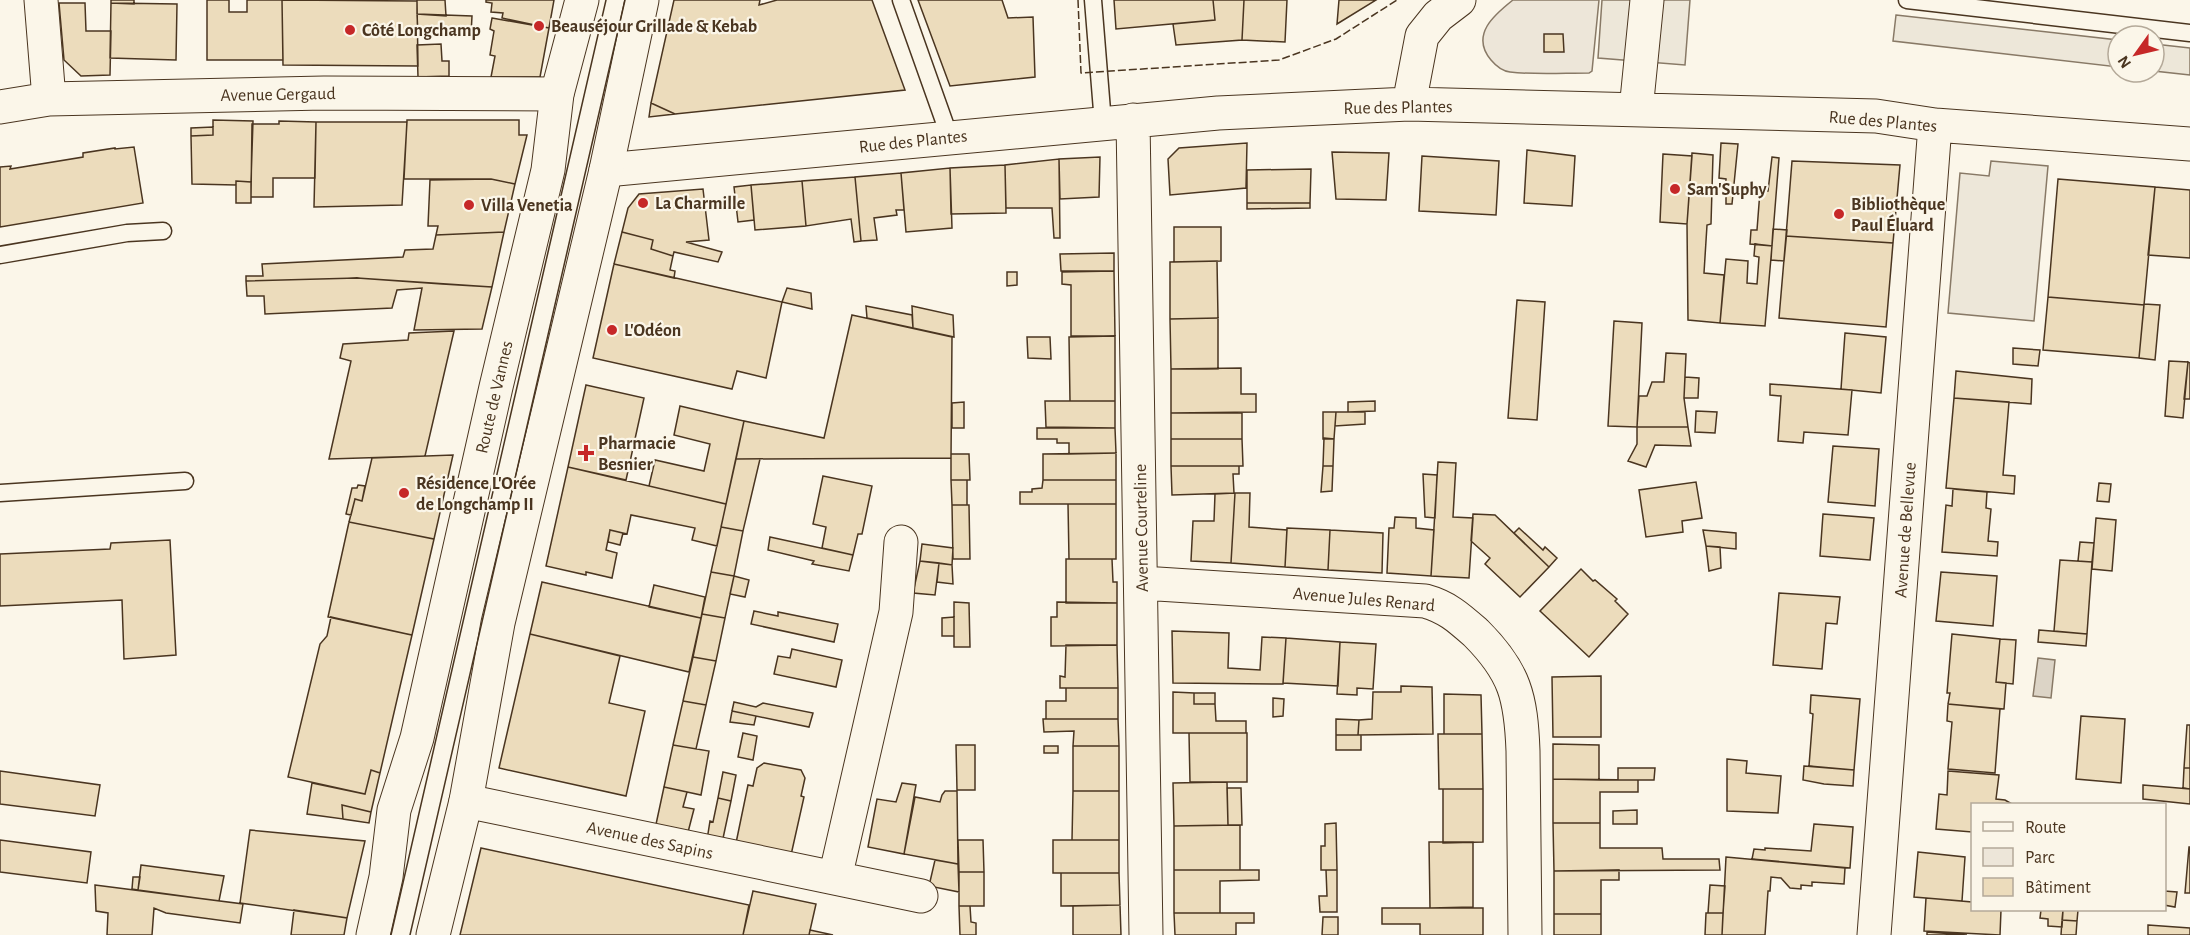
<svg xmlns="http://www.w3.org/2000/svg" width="2190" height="935" font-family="'Alegreya Sans',sans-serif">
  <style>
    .green { fill: #ede6d9; stroke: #887966; stroke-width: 1.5 }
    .parking { fill: #ede7d9; stroke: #887966; stroke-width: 1.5 }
    .water { fill: #dcd4c6; stroke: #887966; stroke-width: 1.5 }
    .building { fill: #ecdcbc; stroke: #4a3520; stroke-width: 1.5 }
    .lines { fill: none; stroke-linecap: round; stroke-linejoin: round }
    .service-casing { stroke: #4a3520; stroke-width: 19 }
    .minor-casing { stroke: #4a3520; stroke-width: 35 }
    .secondary-casing { stroke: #4a3520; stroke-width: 35 }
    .service { stroke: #fbf6e9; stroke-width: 16 }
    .minor { stroke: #fbf6e9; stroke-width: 33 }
    .secondary { stroke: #fbf6e9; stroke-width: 33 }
    .tram { stroke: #4a3520; stroke-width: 1.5 }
    .fence { stroke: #4a3520; stroke-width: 1.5; stroke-dasharray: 8 3; stroke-linecap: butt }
    .poi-dot { fill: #c62828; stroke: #fbf6e9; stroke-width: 2 }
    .labels { text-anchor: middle; stroke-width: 4.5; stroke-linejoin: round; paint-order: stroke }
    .poi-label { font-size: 18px; font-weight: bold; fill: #4a3520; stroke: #fbf6e9; text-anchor: start }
    .street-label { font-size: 18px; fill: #4a3520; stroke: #fbf6e9 }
  </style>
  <rect width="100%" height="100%" fill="#fbf6e9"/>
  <path class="green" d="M1513,0H1599L1592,71L1589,73C1563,73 1535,75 1510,72C1502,71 1496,66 1491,60C1470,35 1494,15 1513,0Z"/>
  <path class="parking" d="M1602,0H1690L1685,65L1598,58Z
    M1896,15L2118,40V67L1893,41Z
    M2154,44L2190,48V75L2154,71Z
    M1991,161L2048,166L2034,321L1948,313L1960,173L1989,176Z"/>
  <path class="water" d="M2038,658L2055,660L2051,698L2033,696Z"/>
  <path class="building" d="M111,0H134V4L111,3Z
    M207,0H229V12H247V0H282L283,60H207Z
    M282,0L417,1L418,66L283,65Z
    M417,0H445L446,16L417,14Z
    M486,0H554L549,28L502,18L503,13L491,12L492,3L486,2Z
    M674,0H760L759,5L777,0H872L905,90L675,114L651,103Z
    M918,0H1002L1008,18L1033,17L1035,77L950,86Z
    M1114,0H1213L1215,20L1116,29Z
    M1213,0H1244L1242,40L1176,45L1173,24L1215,20Z
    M1244,0H1287L1285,42L1242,40Z
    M1339,0H1376L1337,24Z
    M59,3H85L86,31H111L110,75L81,76L64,60Z
    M111,3L177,4L176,60L110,58Z
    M417,14L472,16L471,35L418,34Z
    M492,18L549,28L540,77H491L495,56L490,55L494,31L490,29Z
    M1544,34H1563L1564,52H1544Z
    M441,44L442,61H449V76L418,77L417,45Z
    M651,103L675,114L649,117Z
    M213,120L253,121L251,182L236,181V185L192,184L191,136L213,135Z
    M407,120H519V135H527L515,184L491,179H404Z
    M279,121L316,122L315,178H273V197H251L252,124H279Z
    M316,122H407L402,205L314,207Z
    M213,127V135L191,136V128Z
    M1247,143L1246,188L1170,195L1168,159L1179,148Z
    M1721,143L1738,144L1732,204H1726V179L1719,178Z
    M134,147L143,203L0,227V167L11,166L10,169L83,157V153L115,148V149Z
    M1527,150L1575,156L1572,206L1524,203Z
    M1332,152L1389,153L1386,200L1336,199Z
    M1692,153L1713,155L1711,224L1707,225L1704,273L1724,275L1720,323L1688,320L1687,224Z
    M1663,154L1692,156L1687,224L1660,222Z
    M1422,156L1499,161L1496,215L1419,211Z
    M1100,157L1099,197L1060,199L1059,159Z
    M1772,157L1779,158L1772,246L1750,244L1751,230H1757L1760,191H1768Z
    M1059,159L1060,238H1054L1052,208H1006L1005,165Z
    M1792,161L1900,165L1893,243L1786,236Z
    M1005,165L1006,213L951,214L950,168Z
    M950,168L952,228L906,232L901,173Z
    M1311,169L1310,203H1247V170Z
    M901,173L904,210H896L897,215L874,218L877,240L861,241L855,177Z
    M855,177L861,241L854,242L851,219L806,226L802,181Z
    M491,179L515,184L504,232L436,235L438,226H428L430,180Z
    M2058,179L2155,187L2144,305L2048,297Z
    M236,181L251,182V203H236Z
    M802,181L806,226L755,230L751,185Z
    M751,185L754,220L738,222L734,187Z
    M2155,187L2190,190V258L2148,255Z
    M703,189L709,240L686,242L722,252L718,262L674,252L673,256L651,249L653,240L622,232L628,208L639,194Z
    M1247,203H1310V208L1247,209Z
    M1174,227H1221V261L1174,262Z
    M1773,229L1787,230L1784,261L1771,260Z
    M504,232L492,287L357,278L246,281V276H263L262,264L403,257L405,250L433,249L436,235Z
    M622,232L653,240L651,249L673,256L670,270L675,271L674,278L614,264Z
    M1786,236L1893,243L1886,327L1779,318Z
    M1755,244L1772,246L1765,326L1720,323L1726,259L1748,261L1747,283L1757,284L1759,257L1754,256Z
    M1114,253V271H1061L1060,254Z
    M1217,261L1218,318L1170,319V262Z
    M614,264L782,302L766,378L737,371L732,389L593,358Z
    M1114,271L1115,336H1071V285L1062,284V272Z
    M1007,272H1017V285L1007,286Z
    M357,278L442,284L492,287L482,329L414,330L422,288L397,290L392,308L265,314L264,296H247L246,281Z
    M787,288L811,293L812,309L782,302Z
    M2048,297L2144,305L2139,358L2043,350Z
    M1517,300L1545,302L1537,420L1508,418Z
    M2144,304L2160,305L2155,360L2139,358Z
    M866,306L912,315L913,328L867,318Z
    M912,306L953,315L954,337L913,328Z
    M852,315L952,337L951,458L736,459L744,421L824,438Z
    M1218,318V369H1171L1170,319Z
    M1614,321L1642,323L1637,427L1608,426Z
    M454,331L425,456L329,459L351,361L340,358L343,344L408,340L409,333Z
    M1845,333L1886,337L1881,393L1841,389Z
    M1115,336V401H1070L1069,337Z
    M1027,337H1050L1051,359L1028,358Z
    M2013,348L2040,350L2038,366L2013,364Z
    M1666,353L1686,354L1684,398L1688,427H1637L1639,396H1647L1652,382H1664Z
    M2169,361L2188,362L2183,418L2165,416Z
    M2188,362L2190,363V399H2184Z
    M1241,368V394H1256V412L1171,413V369Z
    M1956,371L2032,379L2031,404L1954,398Z
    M1685,377L1699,378L1698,398H1684Z
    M1770,384L1852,390L1848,435L1804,432L1803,443L1778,441L1781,396L1770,395Z
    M586,385L644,398L626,480L568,467Z
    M1954,398L2009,402L2003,475L2015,476L2014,494L1946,488Z
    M1045,401H1115V428L1046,427Z
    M1375,401V411L1348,412V402Z
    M964,402V428H952V403Z
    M680,406L744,421L726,504L649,486L655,460L704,471L710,444L674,435Z
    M1696,411L1717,412L1715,433L1695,432Z
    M1323,412H1336L1334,439H1323Z
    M1336,412H1365V424L1335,426Z
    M1171,413H1242V439H1171Z
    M1637,427H1688L1691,446L1655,445L1646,467L1628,461L1637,444Z
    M1037,428H1115L1116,453L1069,454V443H1057V439H1037Z
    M1324,438L1334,439L1333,466H1323Z
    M1171,439H1242L1243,466H1171Z
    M1833,446L1879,449L1875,506L1828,502Z
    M1116,453V480H1043V454Z
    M951,454H969L970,480H951Z
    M453,455L434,539L349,522L355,499L362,501L372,458Z
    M736,459H760L743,531L721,527Z
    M1438,462L1456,463L1453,517L1473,518L1469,578L1431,576Z
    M1171,466H1239V474H1233L1234,493L1172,495Z
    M1323,466H1333L1332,491L1321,492Z
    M568,467L726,504L717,546L692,540L695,528L631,515L627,534L610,530L606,550L617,553L612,578L586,572V575L546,566Z
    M1423,474L1437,475L1435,518L1425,517Z
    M823,476L872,486L862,534H858L853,555L822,548L826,527L813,524Z
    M951,480H967V505H952Z
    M1043,480H1116V504H1020V492H1032V489L1042,488Z
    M1696,482L1702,518L1682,521L1683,532L1646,537L1639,490Z
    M2099,483L2111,484L2109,502L2097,501Z
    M358,485L365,486L362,501L355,499L351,515L346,514L352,488H357Z
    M1953,489L1987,492L1986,508L1991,509L1988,541L1998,542L1997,556L1942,552L1946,505L1952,506Z
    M1235,493H1250L1249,527L1287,530L1285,567L1231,563Z
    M1235,493L1231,563L1191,561L1193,521H1214L1215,494Z
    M1068,504H1116V559H1069Z
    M952,505H969L970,559H953Z
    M1473,514L1495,515L1549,567L1520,597L1485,564L1490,558L1471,541Z
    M1823,514L1874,518L1870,560L1820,556Z
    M1395,517L1416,518V528L1434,530L1431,576L1387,573L1389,528H1394Z
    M2096,518L2116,520L2112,571L2092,569Z
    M349,522L434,539L412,635L328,617Z
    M721,527L743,531L734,576L711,572Z
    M1287,528L1330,530L1328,570L1285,567Z
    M1519,528L1543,550L1545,547L1557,558L1549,567L1514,533Z
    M610,530L623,533L620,545L608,542Z
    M1330,530L1383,533L1382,573L1328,570Z
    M1703,530L1736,533V549L1706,546Z
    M770,537L853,555L849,571L812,564L814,561L768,550Z
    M170,540L176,655L124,659L122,600L0,606V554L110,549L111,543Z
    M2080,542L2094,543L2092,562L2078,561Z
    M922,544L953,548L952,565L920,561Z
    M1706,546L1720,547L1721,568L1709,571Z
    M1066,559H1112L1113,582H1117V603H1066Z
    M2060,560L2092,562L2087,634L2054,631Z
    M920,561L939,563L935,595L913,593Z
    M939,563L952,565L953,584L937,582Z
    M1581,569L1593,581L1595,580L1617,599L1615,601L1628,614L1589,657L1540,611Z
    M711,572L734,576L725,618L702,614Z
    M1941,572L1997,576L1993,626L1936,621Z
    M734,576L749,580L745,597L730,594Z
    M542,582L701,618L689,672L530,634Z
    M654,585L705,597L701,618L649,607Z
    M1779,593L1840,597L1837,624L1826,623L1822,669L1773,665Z
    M954,602L969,603L970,647H954Z
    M1057,602L1117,603V645L1051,646V617H1057Z
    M754,611L778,616V612L838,624L834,642L751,624Z
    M702,614L725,618L716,661L693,657Z
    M331,617L412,635L380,773L371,770L365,794L288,777L320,644L327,636Z
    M954,617V636H942V618Z
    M2039,630L2087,634L2086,646L2038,642Z
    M1172,631L1229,633L1228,668L1260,670L1262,637L1286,638L1283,684L1173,683Z
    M530,634L620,656L609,703L645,711L626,796L499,768Z
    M1952,634L2000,639L1996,682L2006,683L2004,709L1948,704L1950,693H1947Z
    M1286,638L1340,642L1338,686L1283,683Z
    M2000,639L2016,640L2013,684L1996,682Z
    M1340,642L1376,644L1373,689L1357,688V695L1337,694Z
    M1066,645H1117L1118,688H1060V676L1065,677Z
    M792,649L842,660L836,687L774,674L778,656L790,658Z
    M693,657L716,661L706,705L683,701Z
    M1601,676V737H1553L1552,677Z
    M1401,686L1432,687L1433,734L1358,735L1359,720L1372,719L1373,692H1401Z
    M1066,688H1118V719H1046V701H1066Z
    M1173,692L1194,693V704H1215L1216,721H1246V733H1173Z
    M1194,693H1215V704H1194Z
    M1444,694L1481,695L1482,734H1444Z
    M1811,695L1860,699L1854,770L1809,766L1813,714L1810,713Z
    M1273,698L1284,699L1283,716L1273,717Z
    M683,701L706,705L696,749L673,745Z
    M734,702L756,707L763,703L813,713L809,727L732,711Z
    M1948,704L2000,709L1995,773L1948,769L1952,722L1947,721Z
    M732,711L756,716L754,725L730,722Z
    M2081,716L2125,719L2121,783L2076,779Z
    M1043,719H1118L1119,746H1073L1074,731L1044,732Z
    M1336,719L1359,720L1358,735H1336Z
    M2187,725H2190V768H2184Z
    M743,733L757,736L753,760L738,757Z
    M1189,733H1247V782H1190Z
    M1438,734H1482L1483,789H1439Z
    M1336,735H1361V750H1336Z
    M1553,744L1599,745V780L1553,779Z
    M673,745L709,751L701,795L664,787Z
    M956,745H975V790H957Z
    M1044,746H1058V753H1044Z
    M1073,746H1119V791H1073Z
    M1727,759L1747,761L1746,773L1781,776L1778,813L1727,811Z
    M764,763L801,770L805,778L801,796L804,797L791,855L736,843L748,785L753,786L757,768Z
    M1804,766L1854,770L1853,786L1824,784L1803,780Z
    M1618,768H1655L1654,780H1618Z
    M2184,768H2190V789L2183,788Z
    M371,770L380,773L371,812L342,805L343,819L307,814L312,783L365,794Z
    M0,771L100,785L95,816L0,804Z
    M1948,771L1999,775L1996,799L2005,800L2012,804H1972V832L1936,829L1939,794L1947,795Z
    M723,772L736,775L731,801L718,798Z
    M1553,779L1638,780V792H1600V823H1553Z
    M1227,782L1228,825L1174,826L1173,783Z
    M902,783L916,785L904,854L868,847L877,799L896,802Z
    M2143,785L2190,789V804L2143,799Z
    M664,787L687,792L683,807L694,809L687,836L655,829Z
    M1227,788H1241L1242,825H1228Z
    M1443,789H1483V842L1443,843Z
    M945,791H957L958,864L904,854L915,797L940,802L942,795Z
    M1073,791H1119V840H1072Z
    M718,798L731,801L722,843L707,840L710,821L713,822Z
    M342,805L371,812L369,823L343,819Z
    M1637,810V824H1613V811Z
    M1336,823L1337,870H1321V846H1325V824Z
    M1553,823H1600V848H1662L1663,859H1719L1720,870L1554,871Z
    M1814,824L1853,827L1850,868L1752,859L1754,849L1765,850V848L1811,851Z
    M1240,825V870H1174V826Z
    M250,830L365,841L347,918L240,903Z
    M0,840L91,852L87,883L0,872Z
    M958,840H983L984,872H959Z
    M1053,840H1119V873H1053Z
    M1429,842H1473V907L1430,908Z
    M2189,847H2190V893H2185Z
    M481,848L749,905L743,935H460Z
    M1918,852L1965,857L1962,901L1914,897Z
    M1726,857L1845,868L1844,884L1812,882V886L1801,885V889L1790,888L1781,878L1771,877L1770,891H1768L1765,935H1722Z
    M935,860L958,864L959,892L929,886Z
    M141,865L224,876L219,901L138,890Z
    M1174,870H1259V880L1220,881V913H1174Z
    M1326,870H1337V912H1320L1319,896H1327Z
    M1619,870V880H1601V914H1554V871Z
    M959,872H984V906H959Z
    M1061,873H1119L1120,905L1061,906Z
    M133,877H140L138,890L132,889Z
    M95,885L243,904L240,923L166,913L154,908L152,935H107L108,913L96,911Z
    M1710,885L1725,886L1723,913H1708Z
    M753,891L816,904L809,935H743Z
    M2164,891L2177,892L2175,907L2164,905Z
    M1926,898L1972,902V910H2001L2000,935L1924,931Z
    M1120,905L1121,935H1073V906Z
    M959,906H970L971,922L976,923V935H960Z
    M1382,908H1483V935H1420V924H1382Z
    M294,910L347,918L344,935H291Z
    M2041,910H2063L2062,927L2048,926V919L2040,918Z
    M2063,910H2078L2077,921L2062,920Z
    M1174,913H1254V923H1236V935H1175Z
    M1706,913H1723L1722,935H1705Z
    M1554,914H1601V935H1554Z
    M1323,917H1338V935H1322Z
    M2062,920L2077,921L2076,935H2061Z
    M2148,925L2190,928V935H2148Z
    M810,930L833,935H809Z
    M1927,932L1967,935H1927Z"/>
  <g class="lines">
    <defs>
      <path id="service" d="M901,0L950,138
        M1093,0L1103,123
        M1907,0L2190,33
        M0,255L127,233L163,231
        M0,493L185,481"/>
      <path id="minor" d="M41,0L49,99
        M1409,104L1422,36L1438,16L1459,0
        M0,107L49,99L324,93L557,94
        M1636,110L1647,0
        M1133,120L1146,935
        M606,170L1218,113L1409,104L1876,116L1935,125L2190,144
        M1142,583L1425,601C1447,607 1459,618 1476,633C1515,672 1521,697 1523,751L1525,935
        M466,801L921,896
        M835,878L896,612L901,542
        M1874,935L1935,125"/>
      <path id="secondary" d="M373,935L386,877L394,810L417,738L496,387L548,170L557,94L582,0
        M433,935L466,801L498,623L606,170L642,0"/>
    </defs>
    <use href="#service" class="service-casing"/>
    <use href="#minor" class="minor-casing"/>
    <use href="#secondary" class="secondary-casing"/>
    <use href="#service" class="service"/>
    <use href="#minor" class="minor"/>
    <use href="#secondary" class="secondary"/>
    <path class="tram" d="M391,935L606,0
      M410,935L625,0"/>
    <path class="fence" d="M1078,0L1081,73L1279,60L1336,39L1397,0"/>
  </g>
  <g class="poi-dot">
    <circle cx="539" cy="26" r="6"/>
    <circle cx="350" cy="30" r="6"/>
    <circle cx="1675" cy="189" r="6"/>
    <circle cx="643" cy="203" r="6"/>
    <circle cx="469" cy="205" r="6"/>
    <circle cx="1839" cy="214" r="6"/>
    <circle cx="612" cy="330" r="6"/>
    <path d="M583 444h6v6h6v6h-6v6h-6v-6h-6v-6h6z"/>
    <circle cx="404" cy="493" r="6"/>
  </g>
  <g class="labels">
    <g class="poi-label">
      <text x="551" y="32">Beauséjour Grillade &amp; Kebab</text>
      <text x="362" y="36">Côté Longchamp</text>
      <text x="1687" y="195">Sam'Suphy</text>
      <text x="655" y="209">La Charmille</text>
      <text x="1851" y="210">Bibliothèque<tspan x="1851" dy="21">Paul Éluard</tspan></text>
      <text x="481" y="211">Villa Venetia</text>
      <text x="624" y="336">L'Odéon</text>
      <text x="598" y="449">Pharmacie<tspan x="598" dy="21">Besnier</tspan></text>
      <text x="416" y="489">Résidence L'Orée<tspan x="416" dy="21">de Longchamp II</tspan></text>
    </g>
    <g class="street-label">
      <text transform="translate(278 94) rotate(-1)" y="6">Avenue Gergaud</text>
      <text transform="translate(1398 107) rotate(-1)" y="6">Rue des Plantes</text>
      <text transform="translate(1883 121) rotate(5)" y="6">Rue des Plantes</text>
      <text transform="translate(913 141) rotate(-6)" y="6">Rue des Plantes</text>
      <text transform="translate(494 397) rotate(-77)" y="6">Route de Vannes</text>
      <text transform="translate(1141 528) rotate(-91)" y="6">Avenue Courteline</text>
      <text transform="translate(1905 530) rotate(-86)" y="6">Avenue de Bellevue</text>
      <text transform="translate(1364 599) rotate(5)" y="6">Avenue Jules Renard</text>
      <text transform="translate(650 840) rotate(12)" y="6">Avenue des Sapins</text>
    </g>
  </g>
  <rect x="1971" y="803" width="195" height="108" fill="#fbf6e9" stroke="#b4a999" stroke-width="1.5"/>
  <rect x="1983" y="822" width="30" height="9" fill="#fbf6e9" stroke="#b4a999" stroke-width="1.5"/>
  <text x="2025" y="833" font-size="18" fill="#4a3520">Route</text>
  <rect x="1983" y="848" width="30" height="18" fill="#ede6d9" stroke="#b4a999" stroke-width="1.5"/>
  <text x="2025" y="863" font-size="18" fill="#4a3520">Parc</text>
  <rect x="1983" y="878" width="30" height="18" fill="#ecdcbc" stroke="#b4a999" stroke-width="1.5"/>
  <text x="2025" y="893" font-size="18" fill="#4a3520">Bâtiment</text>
  <g transform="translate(2136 54) rotate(236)"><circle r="28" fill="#fbf6e9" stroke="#b4a999" stroke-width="1.5"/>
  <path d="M0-4.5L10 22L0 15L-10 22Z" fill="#c62828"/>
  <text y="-9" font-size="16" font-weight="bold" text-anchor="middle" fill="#4a3520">N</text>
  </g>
</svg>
